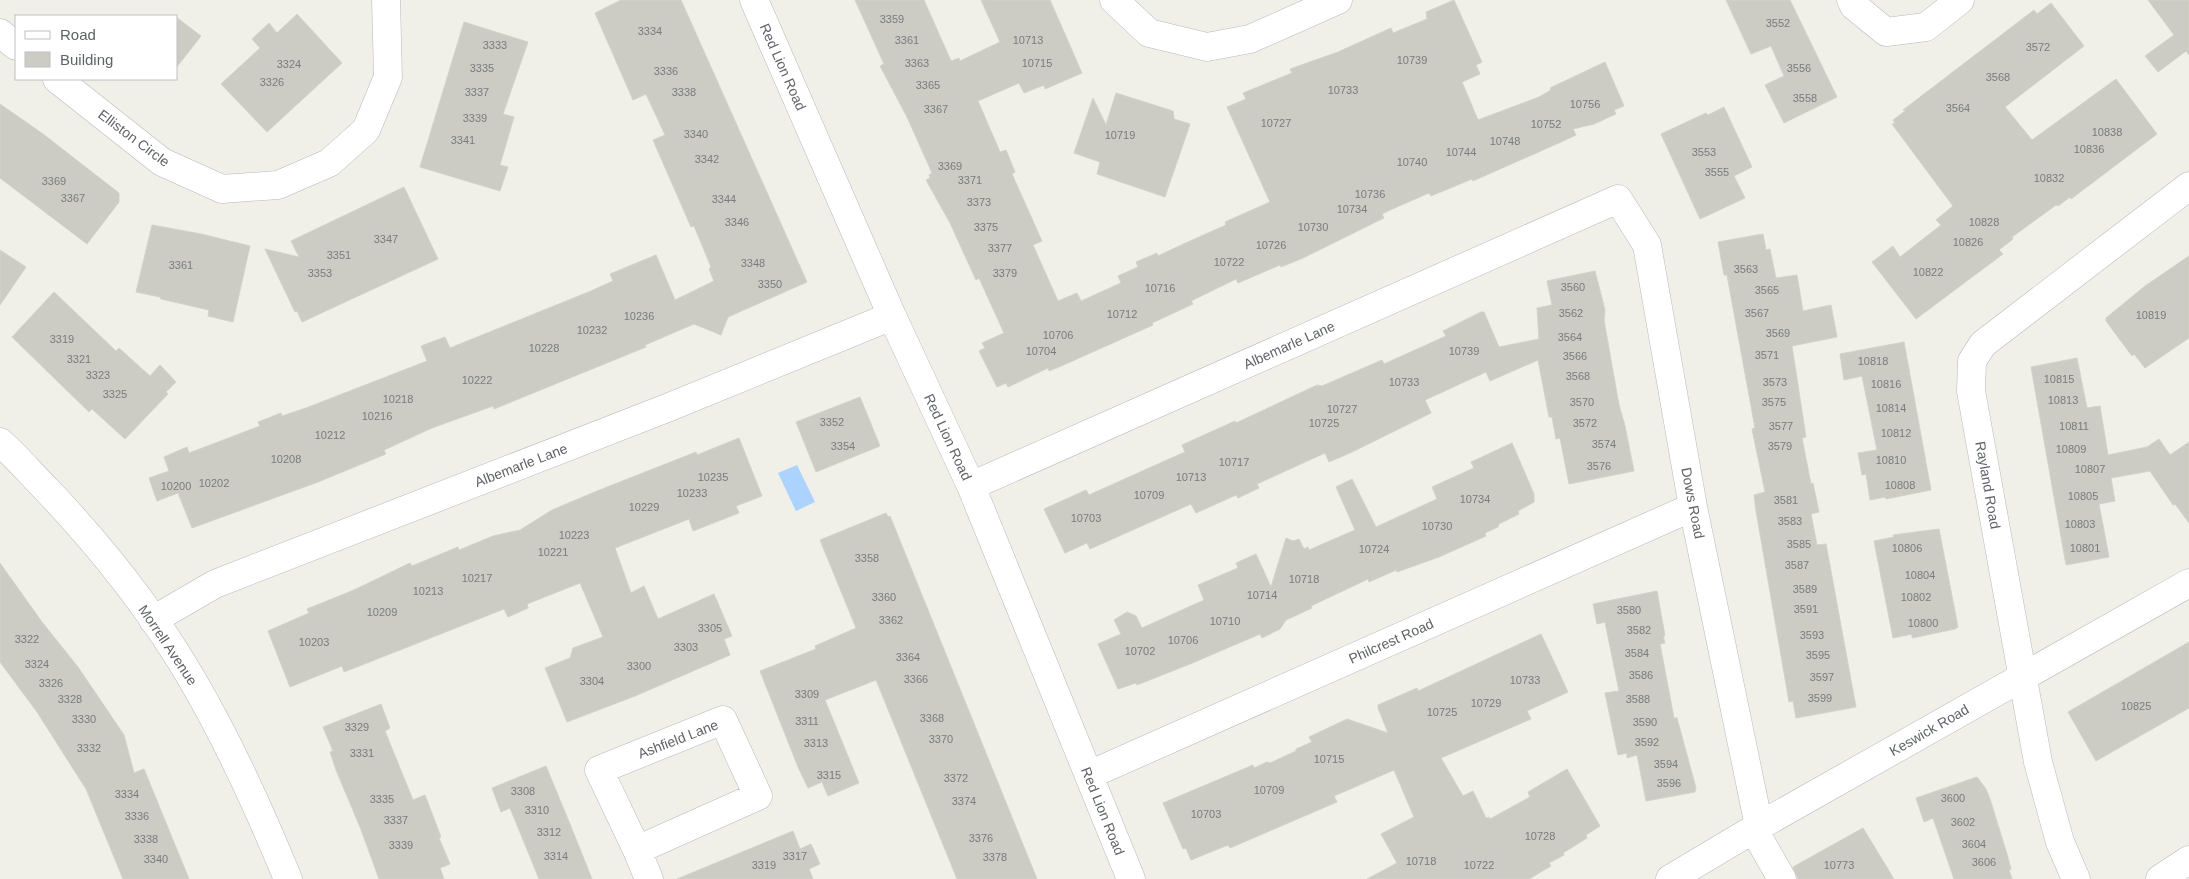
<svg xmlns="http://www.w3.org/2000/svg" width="2189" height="879" font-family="Arial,sans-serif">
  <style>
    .water { fill: #abd3fd }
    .building { fill: #cccbc4; stroke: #d5d2c6 }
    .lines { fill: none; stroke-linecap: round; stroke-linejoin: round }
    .minor-casing { stroke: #b8b9be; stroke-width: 29 }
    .minor { stroke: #fff; stroke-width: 28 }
    .labels { text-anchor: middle; stroke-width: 4.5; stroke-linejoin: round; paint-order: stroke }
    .number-label { font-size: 11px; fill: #7a7c7e }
    .street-label { font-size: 14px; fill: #5f6267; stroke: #fff }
  </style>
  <rect width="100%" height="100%" fill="#f0efe8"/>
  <path class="water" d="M797,465L815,502L796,511L778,473Z"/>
  <path class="building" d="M621,0H681L807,282L728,317L721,335L694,324L645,345L646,347L494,409L493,406L432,428L384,450L386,454L318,482L192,528L178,493L157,501L149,478L169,471L164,457L187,447L189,453L260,426L258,422L281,413L282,416L306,408L427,361L421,346L445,337L450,348L591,291L613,281L610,274L656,255L675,300L714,281L709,269L711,267L694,226L691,227L653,140L665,135L646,94L633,100L595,13Z
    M855,0H924L951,61L959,58L960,61L1000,42L981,0H1050L1082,73L1045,89L1044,85L1024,93L1019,83L978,101L1000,152L1006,150L1015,172L1012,174L1042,241L1033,245L1058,301L1077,293L1081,301L1121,283L1118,276L1138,267L1136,262L1157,253L1158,256L1179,246L1226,225L1225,222L1270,202L1227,107L1246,99L1243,93L1292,73L1290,69L1338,52L1391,28L1393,33L1427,19L1426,12L1454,0L1482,62L1476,65L1480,74L1462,82L1478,120L1539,97L1551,90L1550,88L1605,62L1624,106L1614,110L1616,114L1594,124L1573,129L1576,135L1561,142L1473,181L1472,179L1431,196L1429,193L1390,210L1382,214L1384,218L1303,258L1281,267L1280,265L1238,283L1236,279L1191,301L1193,304L1152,323L1153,325L1059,367L1049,371L1048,368L1008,387L1006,383L997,387L979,351L985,348L982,343L1004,333L979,278L976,280L950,223L926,180L930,178L929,175L932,173L907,117L880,66L884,64Z
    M1726,0H1790L1837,97L1784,123L1765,85L1784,76L1771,46L1751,54Z
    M2148,0H2189V55L2186,51L2158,72L2145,56L2174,35Z
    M2051,3L2084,46L2005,107L2032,140L2116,79L2157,134L2071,199L2070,197L2058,206L2056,205L2012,237L2013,239L1999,250L2003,254L1916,319L1872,262L1893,246L1900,257L1941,225L1936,220L1953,206L1892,124L1895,123L1893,120L1905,111L1903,110L2034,10L2037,14Z
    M297,14L342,63L267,132L221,84L260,48L252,39L269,23L277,33Z
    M176,17L201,36L176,68Z
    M464,22L528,42L503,114L514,117L500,165L508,167L500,191L420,167Z
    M1116,93L1173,111L1174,119L1190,124L1165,197L1097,174L1100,162L1074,153L1093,98L1106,125Z
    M0,104L43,134L119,193V202L87,244L0,178Z
    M1724,107L1752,167L1734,176L1745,198L1700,219L1661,134L1706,113L1708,115Z
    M404,187L438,259L302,322L297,311L295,312L265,249L299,257L291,241Z
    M152,225L201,234L250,246L233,322L208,316L209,310L161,299L160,297L136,292Z
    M1763,234L1766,250L1770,249L1776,278L1797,275L1803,311L1831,305L1837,337L1792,346L1806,437L1802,438L1811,484L1813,483L1819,512L1811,514L1817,545L1826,544L1856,707L1796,718L1793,701L1789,702L1756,511L1754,495L1765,492L1752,429L1755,428L1727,275H1724L1718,242Z
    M0,250L26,267L0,305Z
    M2189,256V338L2145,368L2134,354L2132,356L2106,321V318L2145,286Z
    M1595,271L1605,310L1604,320L1619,405L1625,426L1634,471L1569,484L1560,438L1556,439L1552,417H1549L1538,360L1490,381L1486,372L1425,400L1431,413L1350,453L1329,462L1325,453L1257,484L1259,488L1238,498L1236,495L1196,513L1191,504L1090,549L1087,543L1065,553L1044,509L1086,490L1089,495L1149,468L1185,452L1182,445L1235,421L1236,423L1317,385L1322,386L1382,360L1384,364L1446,336L1443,331L1481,312H1484L1499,347L1539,339L1537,308L1552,305L1547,281Z
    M54,292L116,351L119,348L150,376L160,365L176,382L166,392L168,394L125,439L92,409L89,412L12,337Z
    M1904,342L1931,490L1886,499L1885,497L1870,500L1866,474L1862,475L1858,453L1877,450L1862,376L1844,380L1840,354Z
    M2077,358L2087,408L2100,406L2108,455L2147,447L2159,439L2170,455L2189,442V523L2175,504L2173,505L2150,471L2111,478L2115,501L2099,504L2109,557L2066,565L2031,367Z
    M860,397L880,446L816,472L796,422Z
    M739,438L762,496L736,506L739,513L693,531L689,519L615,548L631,593L644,586L658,619L714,594L732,636L724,639L730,655L635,696L567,722L545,668L570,658L573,648L603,637L580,583L527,604L528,608L508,617L504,609L344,672L342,666L290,687L268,631L309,613L307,609L354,590L410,563L412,566L458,547L459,550L493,536L520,530L552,510L597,491L696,452L697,455Z
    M1512,443L1534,494V502L1518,511L1519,514L1499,524L1498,527L1485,533L1486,536L1439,557L1397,572L1396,570L1369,582L1368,579L1311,606L1312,608L1286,620L1280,629L1262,638L1260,634L1190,664L1137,685L1136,683L1118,689L1098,644L1121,634L1114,620L1127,612L1136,616L1142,628L1204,600L1198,585L1238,568L1236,563L1256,554L1271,587L1286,538L1293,541L1299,539L1304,549L1308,547L1309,550L1355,530L1336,487L1352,479L1376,527L1437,499L1432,487L1474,468L1471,462Z
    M886,513L888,517L890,516L1037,879H957L876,680L825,700L859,783L828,796L822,782L808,788L798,767L760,671L816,649L815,646L856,628L820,540Z
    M1939,529L1958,627L1955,629L1912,638V634L1893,638L1874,541L1894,537L1893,535Z
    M0,563L42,622L78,667L124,735L134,773L144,769L189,879H123L86,789L37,712L0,662Z
    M1657,591L1665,636H1663L1665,643L1660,644L1674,718H1677L1696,788L1695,792L1646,801L1637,755L1627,758V753L1618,755L1605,693L1619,691L1605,622L1597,624L1593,604Z
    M1541,634L1568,692L1527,711L1531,719L1441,758L1463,796L1473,791L1486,818L1489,817L1490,819L1530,797L1528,792L1567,769L1600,826L1586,835L1587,838L1563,853L1564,855L1549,863L1551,866L1529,879H1367L1397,863L1381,834L1414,817L1394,770L1334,796L1337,802L1230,848L1228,845L1191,860L1186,848L1183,849L1163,803L1253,765L1254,768L1267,762L1270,763L1296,751V749L1312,742L1309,737L1347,719L1388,733L1378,708V705L1417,688L1418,691Z
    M2189,642V708L2096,761L2068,712Z
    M381,704L390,728L385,731L413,800L425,795L441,837L439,838L450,864L440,868L444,879H379L360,827L336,770L330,752L333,751L323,727Z
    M546,766L572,829L592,879H539L510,808L501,812L492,788Z
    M1977,777L1986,789L1990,799L2007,854L2011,869L2009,870L2012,879H1954L1933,818L1924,822L1916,798Z
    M1863,828L1894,879H1798L1793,867Z
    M793,831L800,849L811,844L820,864L809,869L813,879H677Z"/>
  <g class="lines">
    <defs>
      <path id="minor" d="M754,0L892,316L971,486L1131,879
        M1114,0L1149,33L1207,47L1250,39L1338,0
        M1851,0L1854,6L1886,32L1926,27L1960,0
        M0,33L16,46
        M57,79L162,162L222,189L278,185L329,163L366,130L388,77L386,0
        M0,442C17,457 32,475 48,491C102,548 153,612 193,681C230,744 260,811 288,879
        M971,486L1618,199L1647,245L1693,507L1759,826
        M153,620L215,584L667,408L892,316
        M1089,775L1693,507
        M1754,830L1782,879
        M637,850L758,796L723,720L599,770L637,850L649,879
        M1670,879L1759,826L2189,583
        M2076,879L2060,842L2038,762L1971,391L1972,361L1983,344L2189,186
        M2160,879L2189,860"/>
    </defs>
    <use href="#minor" class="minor-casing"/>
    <use href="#minor" class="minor"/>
  </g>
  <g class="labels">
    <g class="number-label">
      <text x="892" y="23">3359</text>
      <text x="1778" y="27">3552</text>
      <text x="650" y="35">3334</text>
      <text x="907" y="44">3361</text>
      <text x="1028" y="44">10713</text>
      <text x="495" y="49">3333</text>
      <text x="2038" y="51">3572</text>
      <text x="1412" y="64">10739</text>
      <text x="917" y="67">3363</text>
      <text x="1037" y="67">10715</text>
      <text x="289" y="68">3324</text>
      <text x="482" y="72">3335</text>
      <text x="1799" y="72">3556</text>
      <text x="666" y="75">3336</text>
      <text x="1998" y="81">3568</text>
      <text x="272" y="86">3326</text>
      <text x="928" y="89">3365</text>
      <text x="1343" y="94">10733</text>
      <text x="477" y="96">3337</text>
      <text x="684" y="96">3338</text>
      <text x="1805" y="102">3558</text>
      <text x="1585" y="108">10756</text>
      <text x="1958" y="112">3564</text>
      <text x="936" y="113">3367</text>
      <text x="475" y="122">3339</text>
      <text x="1276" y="127">10727</text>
      <text x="1546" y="128">10752</text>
      <text x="2107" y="136">10838</text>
      <text x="696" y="138">3340</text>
      <text x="1120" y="139">10719</text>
      <text x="463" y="144">3341</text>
      <text x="1505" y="145">10748</text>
      <text x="2089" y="153">10836</text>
      <text x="1461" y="156">10744</text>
      <text x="1704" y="156">3553</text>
      <text x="707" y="163">3342</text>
      <text x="1412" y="166">10740</text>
      <text x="950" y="170">3369</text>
      <text x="1717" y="176">3555</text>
      <text x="2049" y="182">10832</text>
      <text x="970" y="184">3371</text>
      <text x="54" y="185">3369</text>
      <text x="1370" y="198">10736</text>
      <text x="73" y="202">3367</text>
      <text x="724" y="203">3344</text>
      <text x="979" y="206">3373</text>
      <text x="1352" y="213">10734</text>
      <text x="737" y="226">3346</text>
      <text x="1984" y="226">10828</text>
      <text x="986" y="231">3375</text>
      <text x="1313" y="231">10730</text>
      <text x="386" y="243">3347</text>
      <text x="1968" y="246">10826</text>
      <text x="1271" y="249">10726</text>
      <text x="1000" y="252">3377</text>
      <text x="339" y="259">3351</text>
      <text x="1229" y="266">10722</text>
      <text x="753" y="267">3348</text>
      <text x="181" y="269">3361</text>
      <text x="1746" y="273">3563</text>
      <text x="1928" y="276">10822</text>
      <text x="320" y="277">3353</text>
      <text x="1005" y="277">3379</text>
      <text x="770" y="288">3350</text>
      <text x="1573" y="291">3560</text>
      <text x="1160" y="292">10716</text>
      <text x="1767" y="294">3565</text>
      <text x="1571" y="317">3562</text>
      <text x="1757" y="317">3567</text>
      <text x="1122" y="318">10712</text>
      <text x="2151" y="319">10819</text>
      <text x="639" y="320">10236</text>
      <text x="592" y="334">10232</text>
      <text x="1778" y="337">3569</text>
      <text x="1058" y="339">10706</text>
      <text x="1570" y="341">3564</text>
      <text x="62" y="343">3319</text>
      <text x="544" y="352">10228</text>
      <text x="1041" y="355">10704</text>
      <text x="1464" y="355">10739</text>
      <text x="1767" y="359">3571</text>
      <text x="1575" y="360">3566</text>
      <text x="79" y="363">3321</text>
      <text x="1873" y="365">10818</text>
      <text x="98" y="379">3323</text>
      <text x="1578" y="380">3568</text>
      <text x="2059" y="383">10815</text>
      <text x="477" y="384">10222</text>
      <text x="1404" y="386">10733</text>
      <text x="1775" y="386">3573</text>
      <text x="1886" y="388">10816</text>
      <text x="115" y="398">3325</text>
      <text x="398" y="403">10218</text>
      <text x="2063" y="404">10813</text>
      <text x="1582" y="406">3570</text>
      <text x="1774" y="406">3575</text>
      <text x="1891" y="412">10814</text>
      <text x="1342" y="413">10727</text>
      <text x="377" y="420">10216</text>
      <text x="832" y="426">3352</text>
      <text x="1324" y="427">10725</text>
      <text x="1585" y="427">3572</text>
      <text x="1781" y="430">3577</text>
      <text x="2074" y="430">10811</text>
      <text x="1896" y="437">10812</text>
      <text x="330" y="439">10212</text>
      <text x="1604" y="448">3574</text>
      <text x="843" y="450">3354</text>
      <text x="1780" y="450">3579</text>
      <text x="2071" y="453">10809</text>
      <text x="286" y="463">10208</text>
      <text x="1891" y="464">10810</text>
      <text x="1234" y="466">10717</text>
      <text x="1599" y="470">3576</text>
      <text x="2090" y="473">10807</text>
      <text x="713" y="481">10235</text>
      <text x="1191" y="481">10713</text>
      <text x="214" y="487">10202</text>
      <text x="1900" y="489">10808</text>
      <text x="176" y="490">10200</text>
      <text x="692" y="497">10233</text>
      <text x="1149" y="499">10709</text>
      <text x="2083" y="500">10805</text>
      <text x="1475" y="503">10734</text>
      <text x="1786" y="504">3581</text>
      <text x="644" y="511">10229</text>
      <text x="1086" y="522">10703</text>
      <text x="1790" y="525">3583</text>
      <text x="2080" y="528">10803</text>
      <text x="1437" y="530">10730</text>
      <text x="574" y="539">10223</text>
      <text x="1799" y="548">3585</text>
      <text x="1907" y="552">10806</text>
      <text x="2085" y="552">10801</text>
      <text x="1374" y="553">10724</text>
      <text x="553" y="556">10221</text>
      <text x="867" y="562">3358</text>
      <text x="1797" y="569">3587</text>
      <text x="1920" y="579">10804</text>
      <text x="477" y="582">10217</text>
      <text x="1304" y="583">10718</text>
      <text x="1805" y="593">3589</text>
      <text x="428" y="595">10213</text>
      <text x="1262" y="599">10714</text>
      <text x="884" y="601">3360</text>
      <text x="1916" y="601">10802</text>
      <text x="1806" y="613">3591</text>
      <text x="1629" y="614">3580</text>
      <text x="382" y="616">10209</text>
      <text x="891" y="624">3362</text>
      <text x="1225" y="625">10710</text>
      <text x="1923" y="627">10800</text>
      <text x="710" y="632">3305</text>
      <text x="1639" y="634">3582</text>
      <text x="1812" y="639">3593</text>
      <text x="27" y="643">3322</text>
      <text x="1183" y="644">10706</text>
      <text x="314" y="646">10203</text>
      <text x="686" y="651">3303</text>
      <text x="1140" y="655">10702</text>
      <text x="1637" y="657">3584</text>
      <text x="1818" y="659">3595</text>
      <text x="908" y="661">3364</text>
      <text x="37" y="668">3324</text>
      <text x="639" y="670">3300</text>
      <text x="1641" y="679">3586</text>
      <text x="1822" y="681">3597</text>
      <text x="916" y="683">3366</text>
      <text x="1525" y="684">10733</text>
      <text x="592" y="685">3304</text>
      <text x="51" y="687">3326</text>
      <text x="807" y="698">3309</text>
      <text x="1820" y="702">3599</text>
      <text x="70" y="703">3328</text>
      <text x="1638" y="703">3588</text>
      <text x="1486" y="707">10729</text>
      <text x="2136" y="710">10825</text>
      <text x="1442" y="716">10725</text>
      <text x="932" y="722">3368</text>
      <text x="84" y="723">3330</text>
      <text x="807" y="725">3311</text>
      <text x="1645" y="726">3590</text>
      <text x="357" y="731">3329</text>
      <text x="941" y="743">3370</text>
      <text x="1647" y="746">3592</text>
      <text x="816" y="747">3313</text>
      <text x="89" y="752">3332</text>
      <text x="362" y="757">3331</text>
      <text x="1329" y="763">10715</text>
      <text x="1666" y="768">3594</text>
      <text x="829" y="779">3315</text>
      <text x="956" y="782">3372</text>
      <text x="1669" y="787">3596</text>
      <text x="1269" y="794">10709</text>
      <text x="523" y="795">3308</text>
      <text x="127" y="798">3334</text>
      <text x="1953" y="802">3600</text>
      <text x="382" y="803">3335</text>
      <text x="964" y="805">3374</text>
      <text x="537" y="814">3310</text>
      <text x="1206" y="818">10703</text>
      <text x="137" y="820">3336</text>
      <text x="396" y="824">3337</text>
      <text x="1963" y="826">3602</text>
      <text x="549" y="836">3312</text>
      <text x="1540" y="840">10728</text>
      <text x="981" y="842">3376</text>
      <text x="146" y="843">3338</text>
      <text x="1974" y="848">3604</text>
      <text x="401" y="849">3339</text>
      <text x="556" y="860">3314</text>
      <text x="795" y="860">3317</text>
      <text x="995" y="861">3378</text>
      <text x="156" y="863">3340</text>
      <text x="1421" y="865">10718</text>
      <text x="1984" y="866">3606</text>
      <text x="764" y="869">3319</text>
      <text x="1479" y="869">10722</text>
      <text x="1839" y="869">10773</text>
    </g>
    <g class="street-label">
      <text transform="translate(783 67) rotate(66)" y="5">Red Lion Road</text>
      <text transform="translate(134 138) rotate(37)" y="5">Elliston Circle</text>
      <text transform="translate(1289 345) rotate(-24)" y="5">Albemarle Lane</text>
      <text transform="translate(948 437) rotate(65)" y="5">Red Lion Road</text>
      <text transform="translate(521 465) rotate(-21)" y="5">Albemarle Lane</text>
      <text transform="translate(1988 485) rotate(80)" y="5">Rayland Road</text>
      <text transform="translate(1693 503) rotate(79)" y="5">Dows Road</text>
      <text transform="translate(1391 641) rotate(-24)" y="5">Philcrest Road</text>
      <text transform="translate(168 645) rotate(56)" y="5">Morrell Avenue</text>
      <text transform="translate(1929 730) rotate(-30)" y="5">Keswick Road</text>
      <text transform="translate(678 739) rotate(-21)" y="5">Ashfield Lane</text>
      <text transform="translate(1103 811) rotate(68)" y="5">Red Lion Road</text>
    </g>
  </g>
  <rect x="15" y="15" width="162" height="65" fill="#ffffff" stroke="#bfc0c2"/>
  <rect x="25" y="31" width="25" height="8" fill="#ffffff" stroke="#bfc0c2"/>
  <text x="60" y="40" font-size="15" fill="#5f6267">Road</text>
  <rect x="25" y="52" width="25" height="15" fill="#cccbc4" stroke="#bfc0c2"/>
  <text x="60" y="65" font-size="15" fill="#5f6267">Building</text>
</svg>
